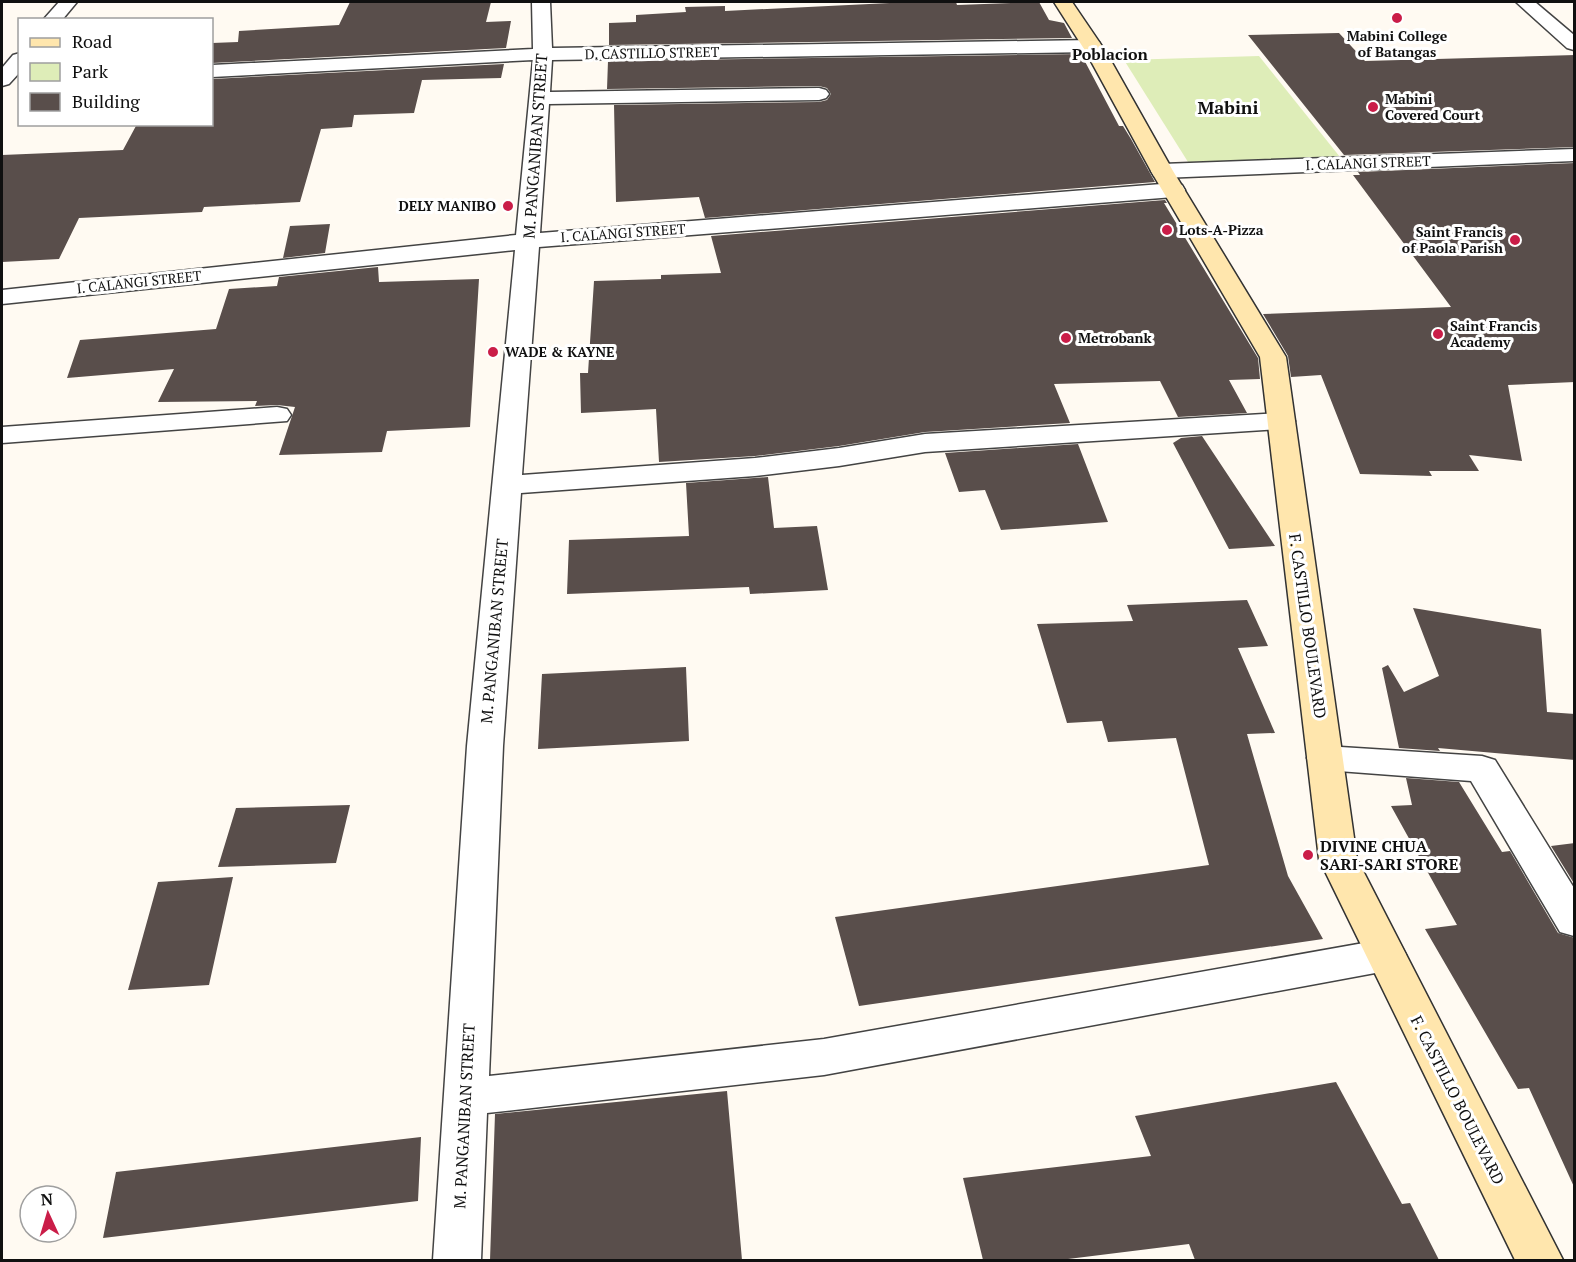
<svg xmlns="http://www.w3.org/2000/svg" width="1576" height="1262" font-family="'PT Serif',serif">
  <style>
    .green { fill: #deedb8 }
    .building { fill: #594e4b }
    .lines { fill: none; stroke-linecap: round; stroke-linejoin: round }
    .street-casing { stroke: #434343; stroke-width: 3 }
    .secondary-casing { stroke: #323232; stroke-width: 3 }
    .street { fill: #fff; fill-rule: evenodd }
    .secondary { fill: #ffe6ad; fill-rule: evenodd }
    .poi-dot { fill: #ca1d48; stroke: #fff; stroke-width: 2 }
    .labels { text-anchor: middle; stroke-width: 6; stroke-linejoin: round; paint-order: stroke }
    .far-poi-label { font-size: 14px; font-weight: bold; fill: #101010; stroke: #fff; text-anchor: start }
    .far-street-label { font-size: 14px; fill: #101010; stroke: #fff }
    .far-quarter-label { font-size: 16px; font-weight: bold; fill: #101010; stroke: #fff }
    .street-label { font-size: 16px; fill: #101010; stroke: #fff }
    .poi-label { font-size: 16px; font-weight: bold; fill: #101010; stroke: #fff; text-anchor: start }
    .far-district-label { font-size: 18px; font-weight: bold; fill: #101010; stroke: #fff }
  </style>
  <rect width="100%" height="100%" fill="#fffaf2"/>
  <path class="green" d="M1259,56L1340,157L1188,162L1124,60Z"/>
  <path class="building" d="M350,2H491L486,22L511,21L506,48L212,63V43L238,42L239,31L339,25Z
    M910,2H956L957,5L1039,2L1049,20L1064,23L1072,38L609,45V23L636,22V15L686,12L685,7L725,6V11Z
    M1339,33L1365,61L1575,55V147L1344,155L1248,35Z
    M1081,54L1119,126H1123L1131,139L1155,182L705,218L699,197L616,202L614,105L819,102L827,100L831,94L827,88L819,86L607,89L608,61Z
    M504,64L501,78L422,80L414,113L354,115L352,127L321,129L300,202L204,207L202,212L79,218L59,259L2,262V155L123,150L137,124H212V79Z
    M1575,163V382L1508,385L1522,461L1469,455L1479,471H1429L1432,476L1360,474L1321,375L1291,377L1288,356L1263,314L1451,307L1353,175H1360L1358,172Z
    M1165,200L1167,203H1164L1258,358L1260,379L1229,380L1247,413L1178,417L1160,381L1054,384L1070,423L925,432L839,446L755,456L659,462L656,409L581,413L580,373H588L594,281L661,279V275L721,273L711,236Z
    M330,224L325,253L283,258L290,226Z
    M378,267L379,282L479,279L470,427L387,431L382,452L279,455L295,407L277,405L255,406L257,401L158,402L174,369L67,378L80,340L216,329L229,289L277,286L279,277Z
    M1202,436L1275,546L1229,549L1173,443L1181,438Z
    M1078,444L1108,522L1001,530L985,490L959,492L945,453Z
    M768,477L774,528L817,526L828,590L750,594L749,587L567,594L569,540L689,536L686,483Z
    M1247,600L1268,646L1238,648L1275,733L1247,734L1288,876L1323,939L859,1006L835,917L1209,865L1176,738L1108,742L1102,721L1067,723L1037,624L1133,621L1127,605Z
    M1413,608L1541,629L1547,712L1575,714V760L1438,748L1440,751L1399,748L1382,668L1388,665L1404,692L1439,676Z
    M686,667L689,741L538,749L542,674Z
    M1406,778L1459,782L1502,852L1510,851L1558,933L1575,938V1189L1529,1088L1518,1089L1425,929L1457,925L1391,806L1412,805Z
    M350,805L336,863L218,867L236,808Z
    M1575,843V885L1551,846Z
    M233,877L209,985L128,990L158,882Z
    M1336,1082L1402,1204L1410,1203L1439,1260H1195L1189,1244L1060,1260H983L963,1178L1151,1156L1135,1116Z
    M727,1091L742,1260H490L495,1114Z
    M421,1137L418,1201L103,1238L116,1172Z"/>
  <g class="lines">
    <defs>
      <path id="street" d="M59,2H77L62,20H43Z
        M532,2H550L552,48L1092,40L1099,42L1101,46L1099,50L1092,52L552,60L550,92L819,88L826,90L829,94L826,98L819,100L549,104L540,233L1174,183L1182,185L1185,190L1182,195L1174,197L539,247L522,475L755,458L839,448L925,434L1281,413L1291,415L1295,421L1291,427L1281,429L925,452L839,466L755,476L521,493L503,746L489,1076L824,1039L1386,939L1400,944L1406,955L1400,966L1386,971L824,1075L487,1113L481,1260H433L467,746L515,250L2,304V290L516,235L533,60L212,77V65L533,49Z
        M1516,2H1535L1574,35V50L1567,48Z
        M20,53V72L9,84L2,86V68L13,55Z
        M1574,149V161L1162,178L1154,176L1151,171L1154,166L1162,164Z
        M277,407L287,409L291,415L287,421L2,443V427Z
        M1325,746L1482,756L1495,760L1574,888V936L1560,932L1471,781L1325,770L1312,767L1307,758L1312,749Z"/>
      <path id="secondary" d="M1054,2H1072L1106,52L1173,171L1286,357L1357,859L1563,1260H1515L1319,859L1260,357L1151,171L1086,52Z"/>
    </defs>
    <use href="#street" class="street-casing"/>
    <use href="#secondary" class="secondary-casing"/>
    <use href="#street" class="street"/>
    <use href="#secondary" class="secondary"/>
  </g>
  <g class="poi-dot">
    <circle cx="1397" cy="18" r="6"/>
    <circle cx="1373" cy="107" r="6"/>
    <circle cx="508" cy="206" r="6"/>
    <circle cx="1167" cy="230" r="6"/>
    <circle cx="1515" cy="240" r="6"/>
    <circle cx="1438" cy="334" r="6"/>
    <circle cx="1066" cy="338" r="6"/>
    <circle cx="493" cy="352" r="6"/>
    <circle cx="1308" cy="855" r="6"/>
  </g>
  <g class="labels">
    <g class="far-poi-label">
      <text x="1397" y="41" text-anchor="middle">Mabini College<tspan x="1397" dy="16">of Batangas</tspan></text>
      <text x="1385" y="104">Mabini<tspan x="1385" dy="16">Covered Court</tspan></text>
      <text x="496" y="211" text-anchor="end">DELY MANIBO</text>
      <text x="1179" y="235">Lots-A-Pizza</text>
      <text x="1503" y="237" text-anchor="end">Saint Francis<tspan x="1503" dy="16">of Paola Parish</tspan></text>
      <text x="1450" y="331">Saint Francis<tspan x="1450" dy="16">Academy</tspan></text>
      <text x="1078" y="343">Metrobank</text>
      <text x="505" y="357">WADE &amp; KAYNE</text>
    </g>
    <g class="far-street-label">
      <text transform="translate(652 53) rotate(-1)" y="5">D. CASTILLO STREET</text>
      <text transform="translate(1368 163) rotate(-2)" y="5">I. CALANGI STREET</text>
      <text transform="translate(623 233) rotate(-4)" y="5">I. CALANGI STREET</text>
      <text transform="translate(139 282) rotate(-6)" y="5">I. CALANGI STREET</text>
    </g>
    <g class="far-quarter-label">
      <text x="1110" y="60">Poblacion</text>
    </g>
    <g class="street-label">
      <text transform="translate(535 146) rotate(-86)" y="6">M. PANGANIBAN STREET</text>
      <text transform="translate(1308 626) rotate(82)" y="6">F. CASTILLO BOULEVARD</text>
      <text transform="translate(494 631) rotate(-85)" y="6">M. PANGANIBAN STREET</text>
      <text transform="translate(1458 1100) rotate(63)" y="6">F. CASTILLO BOULEVARD</text>
      <text transform="translate(464 1116) rotate(-87)" y="6">M. PANGANIBAN STREET</text>
    </g>
    <g class="poi-label">
      <text x="1320" y="852">DIVINE CHUA<tspan x="1320" dy="18">SARI-SARI STORE</tspan></text>
    </g>
    <g class="far-district-label">
      <text x="1228" y="114">Mabini</text>
    </g>
  </g>
  <rect width="1576" height="1262" fill="none" stroke="#101010" stroke-width="6"/>
  <rect x="18" y="18" width="195" height="108" fill="#ffffff" stroke="#9f9f9f" stroke-width="1.5"/>
  <rect x="30" y="38" width="30" height="9" fill="#ffe6ad" stroke="#9f9f9f" stroke-width="1.5"/>
  <text x="72" y="48" font-size="18" fill="#101010">Road</text>
  <rect x="30" y="63" width="30" height="18" fill="#deedb8" stroke="#9f9f9f" stroke-width="1.5"/>
  <text x="72" y="78" font-size="18" fill="#101010">Park</text>
  <rect x="30" y="93" width="30" height="18" fill="#594e4b" stroke="#9f9f9f" stroke-width="1.5"/>
  <text x="72" y="108" font-size="18" fill="#101010">Building</text>
  <g transform="translate(48 1214) rotate(356)"><circle r="28" fill="#ffffff" stroke="#9f9f9f" stroke-width="1.5"/>
  <path d="M0-4.5L10 22L0 15L-10 22Z" fill="#ca1d48"/>
  <text y="-9" font-size="16" font-weight="bold" text-anchor="middle" fill="#101010">N</text>
  </g>
</svg>
